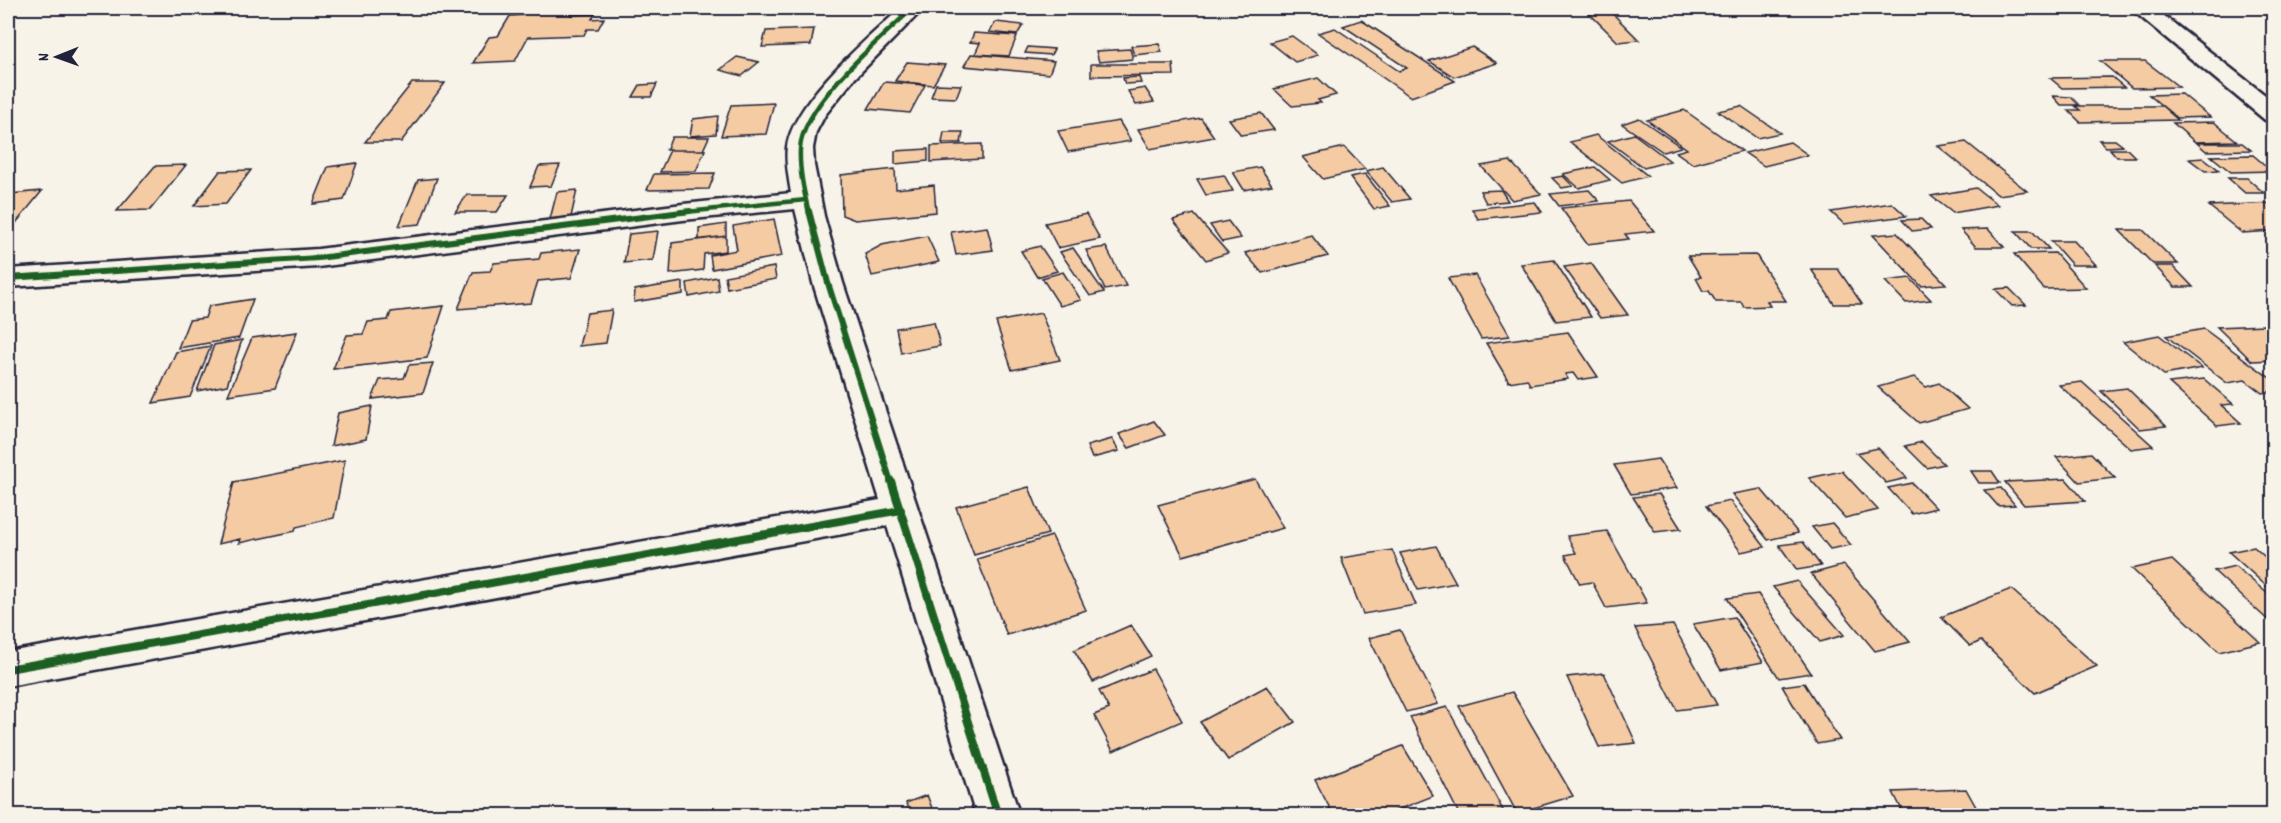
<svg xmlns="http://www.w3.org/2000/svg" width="2281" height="823" font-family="Dekko,sans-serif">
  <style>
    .building { fill: #f5cba4; stroke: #22223b; stroke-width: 1.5 }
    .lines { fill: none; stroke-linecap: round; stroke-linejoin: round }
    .minor-casing { stroke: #22223b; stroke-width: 5 }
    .major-casing { stroke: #22223b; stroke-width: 5 }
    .minor { fill: #f7f3e8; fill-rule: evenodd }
    .major { fill: #f7f3e8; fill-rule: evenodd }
    .cycleway-far2-casing { stroke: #f7f3e8; stroke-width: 8 }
    .cycleway-far1-casing { stroke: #f7f3e8; stroke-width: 10 }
    .cycleway-casing { stroke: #f7f3e8; stroke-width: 11 }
    .cycleway-far2 { stroke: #1b5e20; stroke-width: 4.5 }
    .cycleway-far1 { stroke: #1b5e20; stroke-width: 6 }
    .cycleway { stroke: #1b5e20; stroke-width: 8 }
  </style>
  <rect width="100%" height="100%" fill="#f7f3e8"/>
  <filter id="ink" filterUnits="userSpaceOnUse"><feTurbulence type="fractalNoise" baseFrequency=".0167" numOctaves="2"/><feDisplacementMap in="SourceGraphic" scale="12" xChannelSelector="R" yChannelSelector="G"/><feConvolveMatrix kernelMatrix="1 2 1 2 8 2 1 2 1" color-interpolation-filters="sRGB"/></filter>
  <g filter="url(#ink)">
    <path class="building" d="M528,8H574L571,15L595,14L592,19L604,18L598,29H587L584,35L528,37L515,61L473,63L489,37L498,36L510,16L523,15Z
      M1906,8H1963L1970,14H1912Z
      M1610,11L1639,40L1618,42L1589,13Z
      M1361,20L1455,81L1411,97L1318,33L1335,28L1399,71L1407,68L1343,26Z
      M996,22L1023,25L1017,35L989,32Z
      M814,29L811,45L762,47L766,31Z
      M974,33L1017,36L1009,56L975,54L980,43L970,42Z
      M1292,36L1318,55L1295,62L1270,42Z
      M1159,44L1162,52L1134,55L1131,46Z
      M1028,47L1054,49L1051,55L1025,53Z
      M1472,47L1497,63L1454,77L1429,61Z
      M1130,49L1133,59L1099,62L1096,51Z
      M971,54L1054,61L1049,74L964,66Z
      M737,57L759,62L742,76L720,70Z
      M2100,61H2145L2179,87L2132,88Z
      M907,62L945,65L933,85L895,81Z
      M1091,64H1173L1174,75L1091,76Z
      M1139,77L1141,83L1125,84L1123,78Z
      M2112,77L2124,87L2062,88L2050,78Z
      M1318,78L1336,95L1318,100L1321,103L1292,106L1274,89Z
      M884,82L925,85L910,113L868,109Z
      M412,83H445L401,142H365Z
      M657,84L651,97H633L640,85Z
      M936,84L961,85L956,98L931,97Z
      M1145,88L1154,102L1136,105L1128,91Z
      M2182,94L2210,117L2177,118L2149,95Z
      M2053,96L2071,97L2079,105H2061Z
      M774,103L766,134L721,136L731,105Z
      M1741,106L1780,133L1757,138L1718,111Z
      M2075,106H2162L2178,120L2080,122L2068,110H2080Z
      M1684,110L1742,151L1693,164L1676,152L1687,149L1647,120Z
      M1261,113L1274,130L1241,135L1229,119Z
      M718,116L716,134L690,136L693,119Z
      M1201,118L1214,137L1150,149L1138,129Z
      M1639,118L1681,147L1663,152L1622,124Z
      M1119,121L1131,141L1068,152L1058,131Z
      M2214,122L2237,141L2195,142L2173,123Z
      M944,132H963L961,143H942Z
      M1634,134L1670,161L1644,168L1608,141Z
      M1596,135L1648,176L1622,183L1570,142Z
      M672,137H709L703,150H666Z
      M2099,140H2115L2123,146L2106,147Z
      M1790,142L1808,155L1764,166L1745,153Z
      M1966,142L2027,191L1998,195L1938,146Z
      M2197,143H2242L2251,150L2206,151Z
      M982,144V159L931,162V146Z
      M1344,147L1365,169L1323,179L1303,157Z
      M928,149V161L895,164V151Z
      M2110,149H2127L2135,157H2117Z
      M670,150H705L696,171L660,172Z
      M2253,155L2272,171L2231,172L2211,156Z
      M2204,158L2219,170L2205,171L2189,159Z
      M1510,161L1541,194L1512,200L1481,166Z
      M357,163L344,200L313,204L328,167Z
      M186,165L150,210L117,211L155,166Z
      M560,165L551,186L530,187L539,166Z
      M1260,167L1272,185L1244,190L1233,172Z
      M1383,167L1410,199L1392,202L1366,171Z
      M1595,167L1610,180L1579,188L1563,174Z
      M895,169L896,189L934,185L936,212L855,220L842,215L841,175Z
      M251,170L226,204L194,206L220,171Z
      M715,173L709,189L647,190L654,174Z
      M1365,174L1390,206L1374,209L1350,177Z
      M1224,175L1233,191L1206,195L1197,179Z
      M1563,176L1573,186L1562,188L1552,178Z
      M437,178L420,224L399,226L418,180Z
      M2228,178H2247L2264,193H2245Z
      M1976,188L1998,205L1953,213L1931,196Z
      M577,190L571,217L550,219L557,192Z
      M1501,190L1508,201L1486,203L1480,191Z
      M1589,190L1599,201L1559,206L1550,194Z
      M42,191L16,223L8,224V197L10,194Z
      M467,195H508L497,212H455Z
      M1629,201L1654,231L1625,234L1629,239L1587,244L1561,208Z
      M1535,202L1542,212L1478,219L1472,209Z
      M1892,203L1906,216L1844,224L1831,212Z
      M2274,203V231L2242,233L2209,206Z
      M1086,214L1100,239L1058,248L1045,223Z
      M1194,214L1205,227L1228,253L1206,260L1173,220Z
      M774,219L782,256L712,269L710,255L737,250L733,226Z
      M1921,219L1931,229L1912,231L1902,220Z
      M1228,221L1241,238L1222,242L1210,225Z
      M726,224V236L699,240V228Z
      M987,227L993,250L956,255L951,232Z
      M1988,229L2004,247H1976L1961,230Z
      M2119,230H2143L2178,264H2153Z
      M658,231L653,260L624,263L629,234Z
      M2015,231H2032L2049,249H2031Z
      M1897,233L1946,284L1921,286L1873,235Z
      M1311,235L1328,256L1262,273L1245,253Z
      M726,236V251L704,254L703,270L670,274L672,243Z
      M927,236L939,262L872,276L865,254L882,245Z
      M2051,241H2074L2096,265H2072Z
      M1040,246L1057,271L1037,277L1021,251Z
      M1106,247L1126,286L1105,290L1086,250Z
      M1073,248L1104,292L1090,296L1060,252Z
      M580,249L571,278L538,281L531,303L458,309L473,272L490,271L494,263L539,259L541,253Z
      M2055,253L2086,288L2044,289L2014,254Z
      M1756,255L1786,301H1767L1770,306L1744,307L1741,302H1716L1709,291H1703L1696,278L1701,277L1688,256Z
      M1554,260L1591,317L1556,321L1521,264Z
      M1591,263L1628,315L1600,318L1564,267Z
      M2155,266H2173L2193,287H2175Z
      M774,267L776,279L727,288L725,276Z
      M1811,269H1838L1862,304H1834Z
      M1063,272L1081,300L1060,306L1042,278Z
      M1475,275L1510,336L1481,339L1448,278Z
      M717,277L719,291L689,297L687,283Z
      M1910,278L1931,300L1906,303L1885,281Z
      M683,282V294L634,302L635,290Z
      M2009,288L2026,305L2012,306L1995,289Z
      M253,299L239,338L178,348L189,320L205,318L209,306Z
      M444,306L427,358L333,369L347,335L363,334L368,322L388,320L391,312Z
      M612,310L606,343L579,346L587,313Z
      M1041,313L1060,360L1012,370L996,322Z
      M934,322L940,346L901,353L896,328Z
      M2265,325L2274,333V360L2252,361L2217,327Z
      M2204,329L2274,381V391L2262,393L2245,380L2227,383L2166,336Z
      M297,332L275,388L228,395L252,338Z
      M1568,332L1598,377L1578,380L1573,373L1565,374L1568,379L1530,385L1527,379L1509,382L1486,343Z
      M2159,335L2202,368L2164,375L2123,342Z
      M242,340L227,385L197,391L214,345Z
      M211,346L190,397L153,403L176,352Z
      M433,363L423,393L372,399L380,380L404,378L409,365Z
      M1914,377L1926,387L1939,383L1968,409L1919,423L1878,387Z
      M2204,379L2233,404L2221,405L2241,423L2217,426L2169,383Z
      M2082,382L2153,446L2131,449L2059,385Z
      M2127,388L2166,426L2140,429L2101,391Z
      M372,406L366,439L331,446L338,413Z
      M1154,421L1165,435L1129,448L1119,434Z
      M1112,439L1119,451L1092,458L1087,446Z
      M1922,442L1944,464L1927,468L1905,446Z
      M1878,448L1907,478L1886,483L1856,453Z
      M2091,453L2115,478L2079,482L2056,457Z
      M1658,459L1677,488L1631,494L1614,465Z
      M345,460L334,518L296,527L295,531L239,543L240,539L218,544L234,482Z
      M1842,471L1878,510L1845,518L1809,478Z
      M1971,471H1992L2000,483H1979Z
      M1255,479L1283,528L1183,556L1158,505Z
      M2066,479L2085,501L2024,505L2005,482Z
      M1912,483L1936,508L1912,514L1888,488Z
      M1029,487L1048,534L974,555L956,507Z
      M2001,488L2015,505L1998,506L1984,490Z
      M1761,489L1798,533L1768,540L1732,494Z
      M1659,494L1681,529L1655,532L1633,497Z
      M1730,501L1765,547L1741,552L1706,506Z
      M1832,523L1851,545L1830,549L1812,527Z
      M1607,531L1647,603L1606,608L1592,582L1580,584L1565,555L1576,553L1567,536Z
      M1052,536L1086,610L1007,635L977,559Z
      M1803,542L1821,566L1797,570L1779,545Z
      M1436,546L1456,583L1418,590L1400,553Z
      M2254,547L2274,565V593L2229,552Z
      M1392,550L1416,605L1363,614L1341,558Z
      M2172,560L2260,642L2219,652L2132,569Z
      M1844,565L1910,642L1875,651L1811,574Z
      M2235,566L2274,599V622L2271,623L2214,571Z
      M1797,581L1844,635L1820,642L1773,587Z
      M2011,589L2097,666L2035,693L1981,641L1970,646L1941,617Z
      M1758,594L1811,673L1779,678L1727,598Z
      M1734,617L1763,662L1721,670L1693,624Z
      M1131,625L1151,656L1093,682L1074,650Z
      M1673,625L1717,705L1677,710L1635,628Z
      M1400,630L1438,704L1406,712L1369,638Z
      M1153,669L1182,721L1113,751L1094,715L1109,709L1099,691Z
      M1604,673L1636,743L1599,747L1567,677Z
      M1804,683L1840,740L1817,744L1782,686Z
      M1267,686L1295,722L1228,760L1200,722Z
      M1512,692L1573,796L1517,813L1459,706Z
      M1447,707L1505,814L1460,816L1410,717Z
      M1403,746L1433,796L1382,816H1334L1315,780Z
      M1966,789L1981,816H1905L1893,792Z
      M927,795L935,816H910L906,803Z"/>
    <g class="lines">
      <defs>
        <path id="minor" d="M901,8H924L854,79L825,115L816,132L813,148L814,165L824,216L843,283L1020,816H976L887,526L8,686V652L880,500L813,283L795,209L683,220L318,267L8,287V269L318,249L683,204L791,193C789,179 785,162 787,147C794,100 867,39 901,8Z"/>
        <path id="major" d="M2130,8H2154L2274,102V122L2265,120Z"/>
      </defs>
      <use href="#minor" class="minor-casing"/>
      <use href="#major" class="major-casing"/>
      <use href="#minor" class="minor"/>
      <use href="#major" class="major"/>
      <defs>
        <path id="cycleway-far2" d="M676,213L806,200
          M809,213C804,192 799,170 800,149C802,104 881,38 913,8"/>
        <path id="cycleway-far1" d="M809,211L828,283L891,482
          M8,278L318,258L690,211"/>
        <path id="cycleway" d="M891,481L998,816
          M8,669L901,510"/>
      </defs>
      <use href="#cycleway-far2" class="cycleway-far2-casing"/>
      <use href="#cycleway-far1" class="cycleway-far1-casing"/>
      <use href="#cycleway" class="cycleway-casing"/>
      <use href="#cycleway-far2" class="cycleway-far2"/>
      <use href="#cycleway-far1" class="cycleway-far1"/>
      <use href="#cycleway" class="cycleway"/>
    </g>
  </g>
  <rect width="2281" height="823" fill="none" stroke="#f7f3e8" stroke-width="30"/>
  <rect x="15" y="15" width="2251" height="793" fill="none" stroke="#22223b" stroke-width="2" filter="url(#ink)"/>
  <g transform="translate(57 57) rotate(269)" stroke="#f7f3e8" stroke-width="4.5" paint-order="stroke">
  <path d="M0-4.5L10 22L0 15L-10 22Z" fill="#22223b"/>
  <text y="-9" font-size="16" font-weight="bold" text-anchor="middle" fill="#22223b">N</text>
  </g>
</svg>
